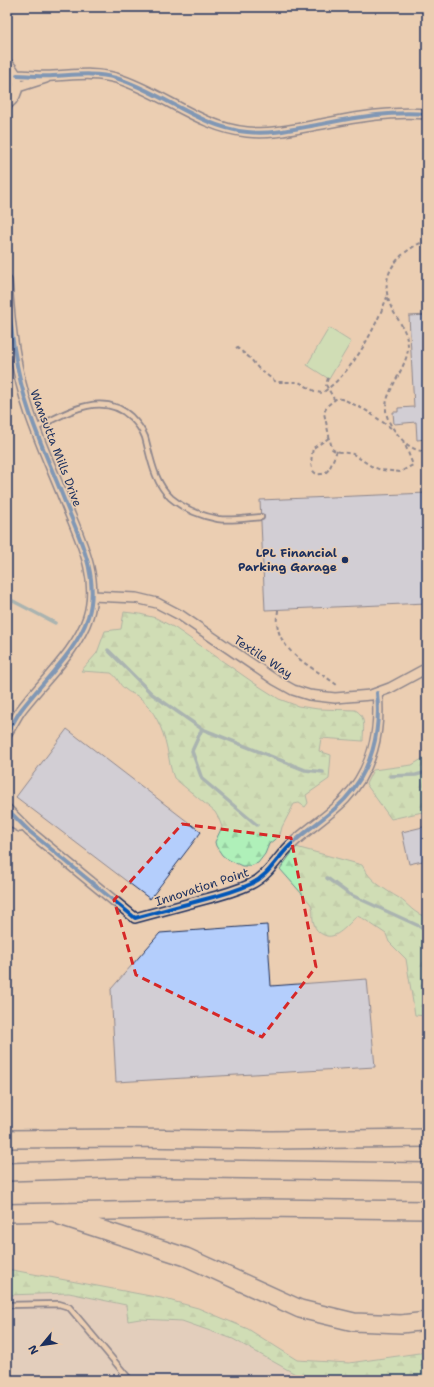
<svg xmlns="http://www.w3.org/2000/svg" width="434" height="1387" font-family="'Shantell Sans',sans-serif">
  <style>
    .built { fill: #dacec8 }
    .forest { fill: url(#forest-firs); stroke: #65908c }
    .garden { fill: #aff0b9; stroke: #65908c }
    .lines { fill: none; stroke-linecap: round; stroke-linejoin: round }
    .stream { stroke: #5c94ae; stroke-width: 3.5 }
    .building { fill: #b4cefc; stroke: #1b2f5e }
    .lane-casing { stroke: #1b2f5e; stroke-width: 8 }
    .street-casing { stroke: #1b2f5e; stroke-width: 12 }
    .highway-casing { stroke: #1b2f5e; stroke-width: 20 }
    .path { stroke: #1b2f5e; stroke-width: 2; stroke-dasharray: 4 3; stroke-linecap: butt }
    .lane { stroke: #ebceb2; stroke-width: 4.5 }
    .street { stroke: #ebceb2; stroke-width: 9 }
    .highway { stroke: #ebceb2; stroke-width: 17 }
    .cycleway-casing { stroke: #ebceb2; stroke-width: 6 }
    .cycleway { stroke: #0057b8; stroke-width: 4 }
    .marked { fill: none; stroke: #d62828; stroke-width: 3; stroke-dasharray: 8 5; stroke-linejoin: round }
    .poi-dot { fill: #1b2f5e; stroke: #ebceb2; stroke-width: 1.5 }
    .labels { text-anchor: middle; stroke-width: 3; stroke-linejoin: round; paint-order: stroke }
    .street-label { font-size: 12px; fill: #1b2f5e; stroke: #ebceb2 }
    .poi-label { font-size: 12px; font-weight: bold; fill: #1b2f5e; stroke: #ebceb2; text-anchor: end }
  </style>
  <defs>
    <pattern id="forest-firs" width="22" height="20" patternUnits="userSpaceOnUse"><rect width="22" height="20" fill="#aff0b9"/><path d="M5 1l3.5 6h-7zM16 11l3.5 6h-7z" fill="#96cea1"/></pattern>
  </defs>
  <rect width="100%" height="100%" fill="#ebceb2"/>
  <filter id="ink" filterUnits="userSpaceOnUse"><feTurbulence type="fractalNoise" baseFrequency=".025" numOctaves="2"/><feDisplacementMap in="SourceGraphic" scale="8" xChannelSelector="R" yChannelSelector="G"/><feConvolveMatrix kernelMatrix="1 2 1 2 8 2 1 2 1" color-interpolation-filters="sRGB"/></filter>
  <g filter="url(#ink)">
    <path class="built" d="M69,1293L126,1305L128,1321L140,1319L182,1321L233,1339L306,1380H7V1295Z"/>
    <path class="forest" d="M124,612L140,614L156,618L175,628L254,683L279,699L298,706L318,709L355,710C367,716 363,729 363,741L321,738L319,751L331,755L329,779L306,795L308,803L305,807L299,803L294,804L282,827L280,835L269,844L265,854L258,863L250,866H242L227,859L222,855L216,846L215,842L222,827L219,819L215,812L174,778C170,768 169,758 167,748C163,729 154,709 139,697C135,694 129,693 125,689C119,685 118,677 111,673L81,671L97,653L105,631L121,629Z
      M427,756V811L391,819L366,784L373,770L412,765Z
      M296,847L362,865C370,881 384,889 399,898C409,905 414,914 427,917V1016L415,1015L406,959L389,942L386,934L364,919L357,916C348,924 336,941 324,935C319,933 315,929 314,924C311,915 315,911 310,903L280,869Z
      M7,1269L161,1298L198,1308L248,1329L297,1360L349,1363L426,1352L427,1380H418L403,1376L396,1380H306L233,1339L182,1321L140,1319L128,1321L126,1305L69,1293L7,1295Z"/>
    <path class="garden" d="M329,328L351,342L329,379L307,365Z"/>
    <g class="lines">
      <path class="stream" d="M7,601H13L55,623
        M108,650L152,694L202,729L305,770L323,772
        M202,729L192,751L202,779L257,825
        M390,776L416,775L427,772
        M327,878L349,894L419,926L427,932"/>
    </g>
    <path class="building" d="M427,315V439L417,440L416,422L394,424L393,412H398V408L414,407L409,316Z
      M427,493V603L265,610L260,500Z
      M67,729L201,832L150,899L16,797Z
      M427,826V860L409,864L402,832Z
      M267,925L271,986L367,979L375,1067L116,1082L111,989L160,933Z"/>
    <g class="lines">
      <defs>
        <path id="lane" d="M36,428C65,413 102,390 131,417C137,423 142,429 145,437C151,459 154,482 171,498C184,509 202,516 218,519C231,521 248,518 261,517
          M7,1305L59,1304L69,1307L130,1380"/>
        <path id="street" d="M7,63C21,75 22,93 7,105
          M17,75C29,75 41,77 53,76C75,75 95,72 116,78C162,92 199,127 247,132C272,135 298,128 322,124C357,117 391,111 427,114
          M18,87L46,78
          M7,281C10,326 15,371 30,414C41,446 55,476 67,507C81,541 100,579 88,617C77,651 42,682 21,710C16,717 12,726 7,733
          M92,596L136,598L157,603L180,615L275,680L293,690L309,695L335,698L371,695L390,688L427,668
          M7,809L29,831L135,918C157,912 180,906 202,900C218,896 236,891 251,884C270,875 278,855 294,842C310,827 330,815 345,799C372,770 381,732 377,693
          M7,820L20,827"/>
        <path id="highway" d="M7,1139L128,1138L272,1140L427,1138
          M7,1172L137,1168L427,1172
          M7,1213L262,1208L427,1210
          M60,1216L186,1257L300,1309L354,1322L401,1324L427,1321"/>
      </defs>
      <use href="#lane" class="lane-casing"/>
      <use href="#street" class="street-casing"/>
      <use href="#highway" class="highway-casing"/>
      <path class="path" d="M427,240C398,252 376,275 392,309C399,322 408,332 408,347C408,355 405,361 402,368C389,395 375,409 399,436C406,445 415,451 427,452
        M236,347L250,358L258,368L276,382H299L316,392L322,393C353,372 374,331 387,297
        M328,378L326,385L334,399
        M391,428L367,411L345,400L337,398L327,406L324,413L332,449L335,451L353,454L371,466L381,470L400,472L413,465L406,447L403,442
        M329,438L313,448C312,455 307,476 321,474C324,474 327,472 329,469C332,464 334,457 337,451
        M278,610C278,614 276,618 277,622C279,654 315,668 337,685"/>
      <use href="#lane" class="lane"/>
      <use href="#street" class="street"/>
      <use href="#highway" class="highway"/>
      <defs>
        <path id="cycleway" d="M17,75C29,75 41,77 53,76C75,75 95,72 116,78C162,92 199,127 247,132C272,135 298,128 322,124C357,117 391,111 427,114
          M7,281C10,326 15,371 30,414C41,446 55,476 67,507C81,541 100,579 88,617C77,651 42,682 21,710C16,717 12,726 7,733
          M7,809L29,831L135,918C157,912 180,906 202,900C218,896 236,891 251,884C270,875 278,855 294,842C310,827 330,815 345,799C372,770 381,732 377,693"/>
      </defs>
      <use href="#cycleway" class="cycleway-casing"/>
      <use href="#cycleway" class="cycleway"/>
    </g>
  </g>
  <path d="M0 0H434V1387H0ZM182,824L291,838L316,967L262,1037L136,975L114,900Z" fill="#ebceb2" fill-opacity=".55" fill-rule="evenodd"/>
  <path class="marked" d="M182,824L291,838L316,967L262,1037L136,975L114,900Z"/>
  <circle class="poi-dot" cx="345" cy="560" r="4"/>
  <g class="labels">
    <g class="street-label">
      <text transform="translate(56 448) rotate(69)" y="4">Wamsutta Mills Drive</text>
      <text transform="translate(263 657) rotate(33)" y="4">Textile Way</text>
      <text transform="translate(202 887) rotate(-18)" y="4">Innovation Point</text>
    </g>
    <g class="poi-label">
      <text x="337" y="557">LPL Financial<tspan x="337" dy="14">Parking Garage</tspan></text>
    </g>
  </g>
  <rect width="434" height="1387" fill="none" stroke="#ebceb2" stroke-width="24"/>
  <rect x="12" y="12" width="410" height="1363" fill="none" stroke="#1b2f5e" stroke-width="1.5" filter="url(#ink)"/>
  <g transform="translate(42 1345) rotate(241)" stroke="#ebceb2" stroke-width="3" paint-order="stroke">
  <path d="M0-3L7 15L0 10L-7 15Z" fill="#1b2f5e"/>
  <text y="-6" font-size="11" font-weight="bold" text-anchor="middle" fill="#1b2f5e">N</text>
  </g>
</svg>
